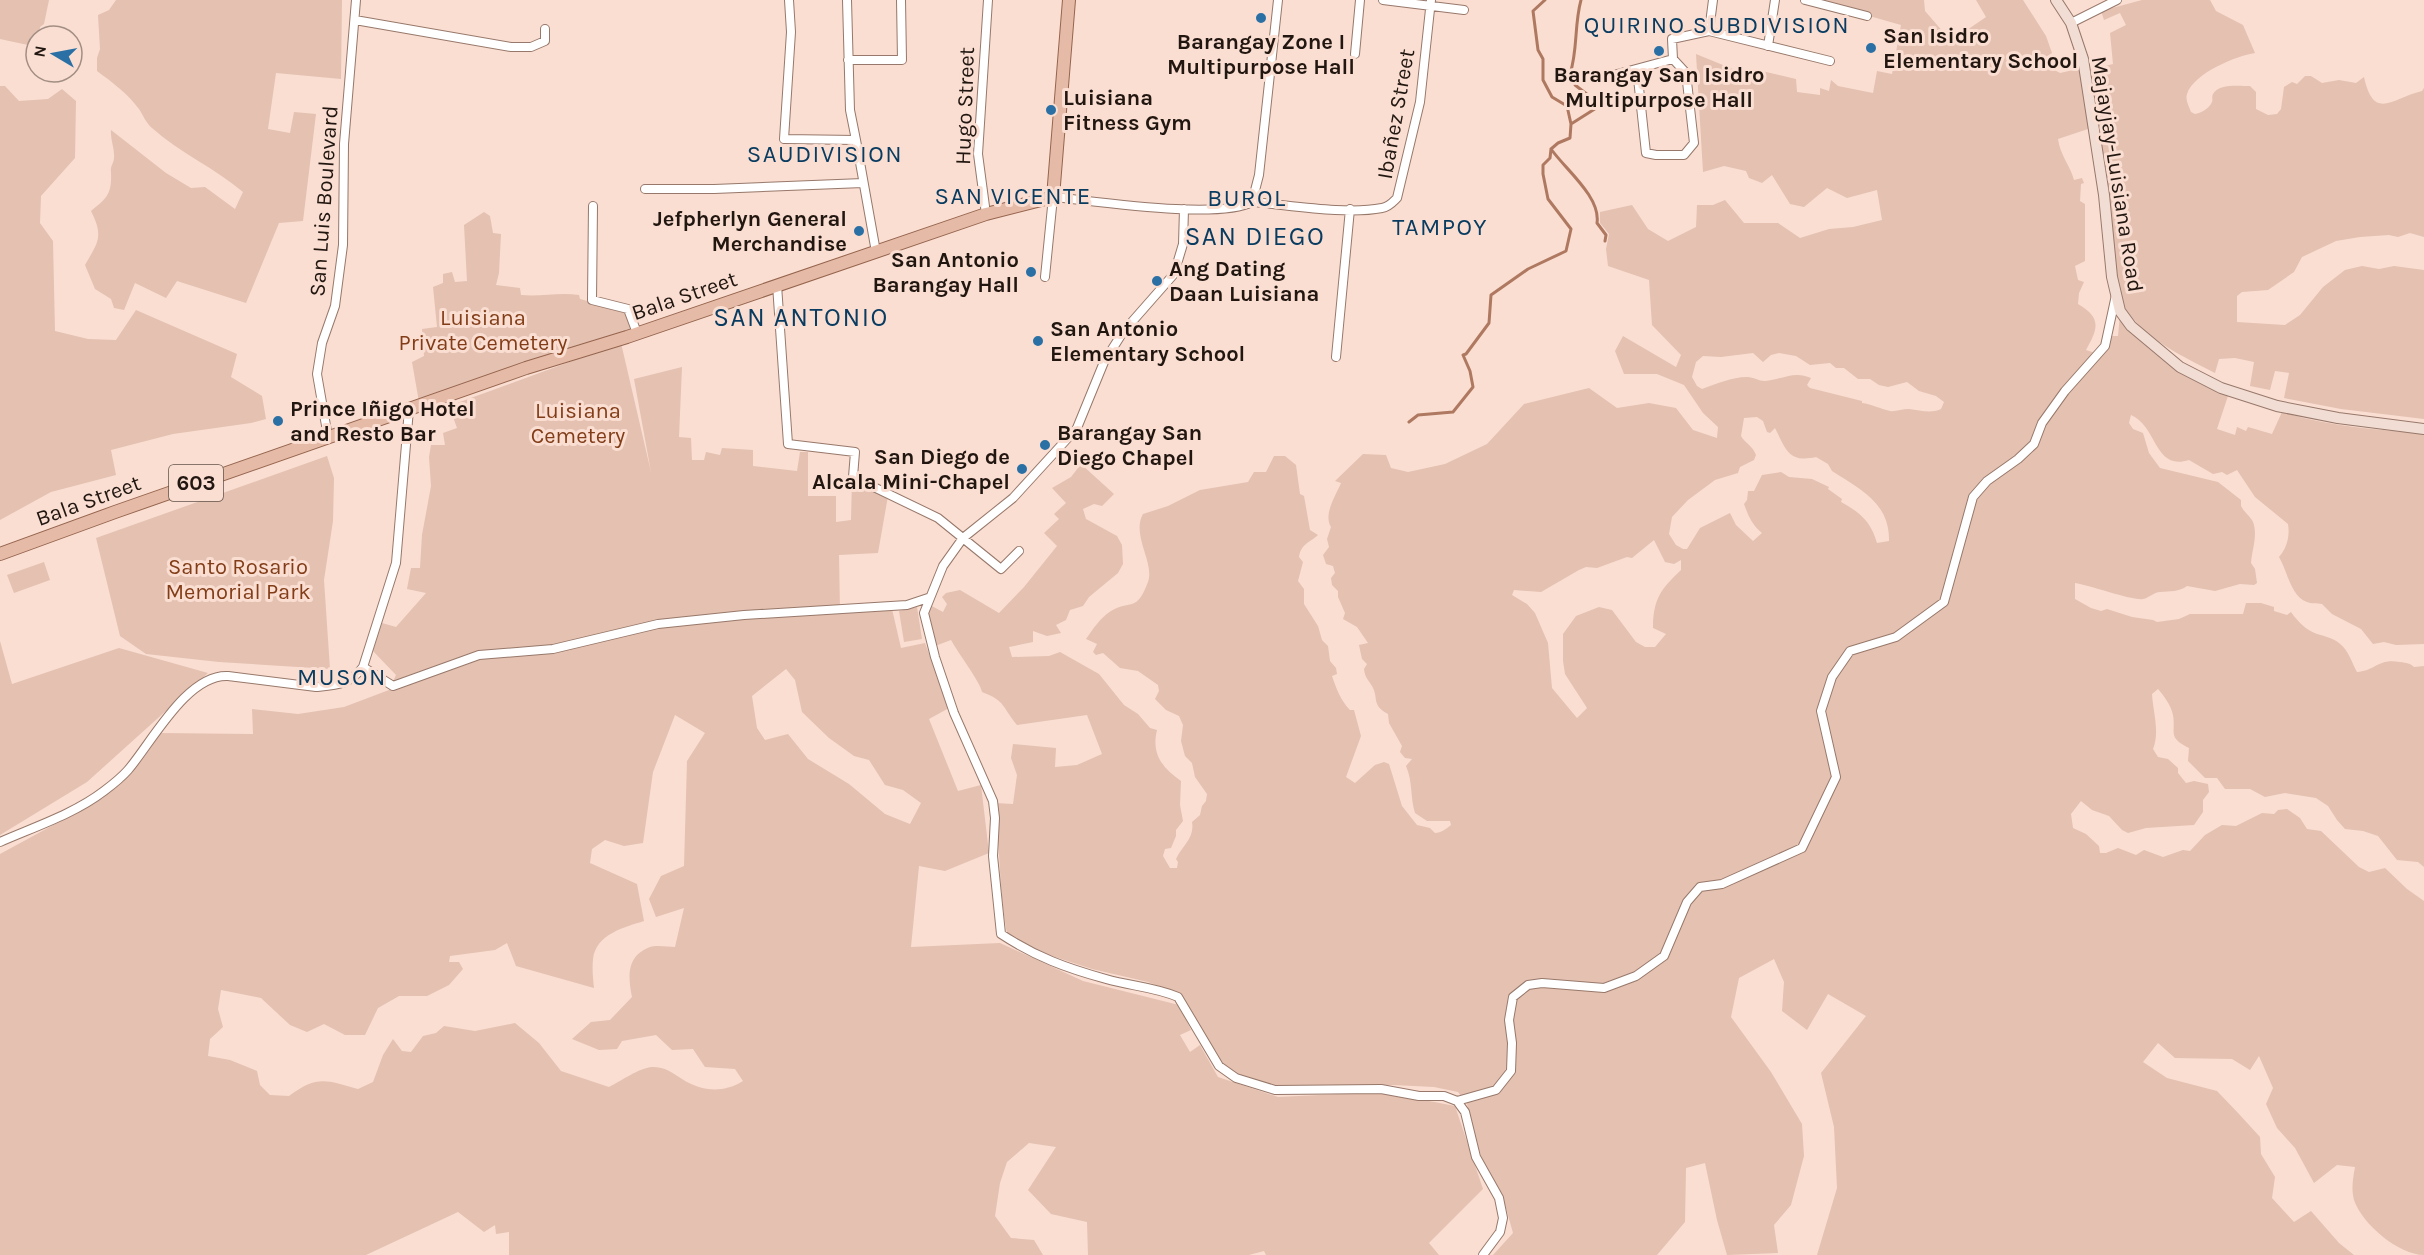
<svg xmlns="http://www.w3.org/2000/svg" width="2424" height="1255" font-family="Karla,sans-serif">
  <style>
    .green { fill: #e4c1b1; fill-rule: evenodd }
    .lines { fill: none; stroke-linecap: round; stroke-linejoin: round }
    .stream { stroke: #ae7960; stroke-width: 3 }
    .street-casing { stroke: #97786a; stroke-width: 10 }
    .secondary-casing { stroke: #97786a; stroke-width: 12 }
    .primary-casing { stroke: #95644d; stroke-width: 14 }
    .street { stroke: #fff; stroke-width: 8 }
    .secondary { stroke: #f2ddd4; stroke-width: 10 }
    .primary { stroke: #e5bba8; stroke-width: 12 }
    .poi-dot { fill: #2b70a5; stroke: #faded2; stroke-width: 2 }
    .labels { text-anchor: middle; stroke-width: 6; stroke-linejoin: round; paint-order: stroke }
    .shield { fill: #faded2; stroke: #62524a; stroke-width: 1.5 }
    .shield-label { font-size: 21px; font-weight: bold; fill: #211610 }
    .poi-label { font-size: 22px; font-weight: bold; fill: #211610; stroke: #faded2; text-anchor: start }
    .street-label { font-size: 22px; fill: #211610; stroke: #faded2 }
    .park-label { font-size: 22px; fill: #823d18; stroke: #faded2 }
    .neighbourhood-label { font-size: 24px; letter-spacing: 1.5px; fill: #093c60; stroke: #faded2 }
    .quarter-label { font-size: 26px; letter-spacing: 1.5px; fill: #093c60; stroke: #faded2 }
  </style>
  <rect width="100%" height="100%" fill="#faded2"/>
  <path class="green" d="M0,0H49L44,24L40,27L39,36H36V41L28,45L0,39Z
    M116,0H342L341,79L276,73L268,129L290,133L294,112L316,114L303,221L279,223L246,303L177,281L166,298L135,283L124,310L114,308L111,299L95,289L85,265C98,242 104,237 91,211C107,198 112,194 111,172C110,166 114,163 114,158C115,149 110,139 111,130L166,173L191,188L205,187L235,209L243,192C215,168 180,153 152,128C146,123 143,115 139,109C127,93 112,82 97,71V58L100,49L98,15L109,10Z
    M1825,0H1924L1925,11L1951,41L1986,17L1976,0H2023L2046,36L2052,53L2046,57L2049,67L2060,73L2082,68L2091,128L2058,139C2060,155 2070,165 2074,180L2082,178L2084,183L2081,184L2080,201L2085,204V261L2075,266L2078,280L2084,282L2079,293L2078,304C2102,318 2098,329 2086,350L2101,355L2111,336H2118L2120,315L2132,330L2229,393L2217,429L2235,435L2237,427L2246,431L2248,427L2272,434L2282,412C2328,426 2376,430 2424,433V644L2396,645L2384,642L2373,644L2361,629L2332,614L2322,604C2317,603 2311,604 2307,602C2291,597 2287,570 2279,557C2287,548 2290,536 2288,524L2255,497L2237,470L2227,475L2222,472L2213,474L2189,460C2154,471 2158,427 2131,415L2129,423L2133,429L2143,433L2149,453L2160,468L2218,482L2241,500V506C2244,512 2251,517 2253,522C2258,535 2252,550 2251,563L2255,569L2257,583L2254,585L2240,584L2215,591L2187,586C2179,592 2170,591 2160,592C2154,592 2149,598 2143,599C2133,601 2089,585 2075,583V599L2091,608L2101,611L2107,609L2132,617L2153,620L2157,622L2179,619L2190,614H2243L2246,603H2261L2274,607V611L2287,615L2291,612C2298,622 2306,630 2317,634C2324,636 2333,638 2339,643C2349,651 2351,661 2357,672C2377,670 2378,658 2400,662C2407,663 2410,663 2414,667L2424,666V867L2418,862L2397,860L2378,836L2363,831L2345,829L2337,820L2328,806L2316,798L2285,793L2265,797L2250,789H2225L2217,778H2205L2188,761L2189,748C2167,737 2176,733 2173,715C2171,705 2164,696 2158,689L2152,694C2153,712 2160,732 2153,749L2158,757L2168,759L2178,768V773L2186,783L2194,781L2208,784L2209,792L2203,800V812L2194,825L2146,828L2128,833L2122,830L2109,816L2092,810L2081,801L2071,814L2073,828L2086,834L2099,846L2100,853H2106L2118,848L2136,855L2144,850L2163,857L2183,850L2190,851L2205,835L2222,825L2236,826L2262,813L2274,814L2278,810L2287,809L2300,818L2307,829L2321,831L2359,867L2369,872L2385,868L2407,889L2424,901V1255C2399,1255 2362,1224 2354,1200C2351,1189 2353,1178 2355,1167L2337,1165L2314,1183L2295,1148L2277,1128L2266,1104L2273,1088L2259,1056L2250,1070L2232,1059L2175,1058L2158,1043L2143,1062L2167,1078L2217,1091L2239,1114L2260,1137L2261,1154L2275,1177L2272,1198L2294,1222L2311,1211L2339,1243L2354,1255H1817L1837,1188L1834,1127L1821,1073L1866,1016L1828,994L1807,1030L1782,1011L1784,982L1774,959L1739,978L1731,1017L1771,1072L1802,1124L1804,1156L1791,1205L1774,1225L1778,1253L1727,1255L1717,1220L1705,1163L1686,1168L1685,1222L1657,1255H1493L1513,1233L1502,1194L1482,1158L1473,1133L1467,1104L1458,1092L1434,1087L1393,1085L1302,1087L1265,1084L1243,1078L1220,1062L1179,994L1148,982L1092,969L1049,955L1007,934C999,891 1000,847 995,803L1013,804L1017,775L1011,758L1013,744L1056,748L1055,767L1077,765L1102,754L1087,715L1017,725C1002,707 1006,701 982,692C979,680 958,653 951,640L935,646L926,614L928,604L943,612L947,604L942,597L946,593L960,590L999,613L1024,587L1057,546L1044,533L1059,519L1054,514L1066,503L1052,488L1071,477L1081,464L1114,494L1102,506L1094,504L1083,509L1086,519L1117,536L1122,545L1123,564L1118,573L1089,597L1083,606L1070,610L1066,620L1056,625L1061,633L1047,636L1033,631V642L1009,647L1012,657L1049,656L1060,652L1099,674L1124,705L1138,714L1150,728L1157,730C1151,755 1163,768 1181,781L1180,805L1183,821L1176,830V836L1171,848L1165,849L1163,856L1170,868H1177L1178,862L1176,859C1182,846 1195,838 1192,822L1200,815L1202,806L1206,801L1207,794L1195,777L1192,763L1185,756L1181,741L1183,725L1179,716L1166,710L1155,699L1159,691L1158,685L1138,671L1120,668L1103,653L1096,655L1093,652L1097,644L1086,639C1093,629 1100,618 1111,611C1132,599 1136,613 1148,582C1155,563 1131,535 1143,514L1168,506L1200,490L1248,482L1254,472H1266L1274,456H1285L1296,465L1300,494L1304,496L1310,530L1318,535C1309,543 1301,544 1299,557L1303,562L1298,581L1304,589V604L1318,626L1322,640L1328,646L1330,661L1336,668L1337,674L1332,676C1336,688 1341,701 1350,710H1354L1361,736L1346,777L1355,783L1375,765L1384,762L1389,764L1402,806L1417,825L1430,828L1435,833C1441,833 1446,829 1451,825L1450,821H1427L1415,813C1410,797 1413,782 1406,766L1412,759L1405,758L1400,752L1402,746L1389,723L1388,714C1371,705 1379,698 1372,686C1368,679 1365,678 1364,669L1367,664L1362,659L1359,645L1368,643L1357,627L1343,619L1345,613L1338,597V591L1332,585L1331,578L1335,573L1333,566L1326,564L1323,555L1329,547L1327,539L1331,527C1323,514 1336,495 1341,483L1335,481L1363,454L1386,455L1391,468L1408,472L1445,464L1487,444L1524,404L1589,388L1617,408L1649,403L1676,408L1693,430L1717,438L1718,427L1703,413L1684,385L1657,374H1624L1615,351L1623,336L1676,367L1681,355L1652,325L1649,280L1608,266L1606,249L1609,234L1600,223V212L1632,205L1648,229L1668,241L1696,227L1697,205H1713L1725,200L1744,223H1778L1800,238L1829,229L1853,227L1882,220L1877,190L1847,198L1827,188L1804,207L1790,204L1772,175L1762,183L1749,178L1746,171L1724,166L1703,172L1696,54L1757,79L1762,71L1796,79L1797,92L1820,95V88L1829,91L1831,80L1838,86L1873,93L1877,71L1892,74L1901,25L1824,3ZM1753,353L1763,362L1771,355L1779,353L1796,356L1810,365L1830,363L1836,368H1844L1858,379H1870L1879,385L1888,387L1907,382L1919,391L1936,396L1944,402L1941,409C1930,414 1920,410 1909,409C1902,409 1895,412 1890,411C1880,409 1872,404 1862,403V401L1810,388L1807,385L1811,378C1794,370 1781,380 1765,381C1758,381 1754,377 1747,377C1732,377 1716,384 1702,389L1697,386L1692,377L1696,362L1703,356L1721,357ZM1757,417L1763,421L1767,432L1770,433L1775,428C1786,450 1789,463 1816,457L1828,464L1832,471C1860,489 1890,503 1889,541L1877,543C1871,522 1861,513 1841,502L1842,499L1828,489L1829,487L1812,479L1789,477L1781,472L1762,475L1754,491H1748L1747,500L1744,504C1748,515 1752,525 1762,533L1753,541L1736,525L1730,513L1700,528L1687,549H1683L1676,545L1669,534L1672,517L1688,500L1715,480L1738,473L1740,467L1754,460L1756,455C1753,446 1745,443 1741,436L1744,418ZM1654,540L1665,562L1674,564L1681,560V570C1661,589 1653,599 1653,628L1666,634L1655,647H1645L1636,642L1612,610L1599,607L1576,616L1563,634V661L1565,674L1587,708L1577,718L1552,688L1548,643L1535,613L1527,604L1512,595L1514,590L1541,592L1579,570L1586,567L1597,568L1627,557L1632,558Z
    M2142,0H2210L2216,11L2243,25L2255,53C2236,56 2194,73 2187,94C2185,100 2189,106 2191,112L2195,114C2201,113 2208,109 2211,104C2214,99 2211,99 2213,94C2219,83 2240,86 2250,86L2256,92V109L2268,115L2277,114L2281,109L2284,87L2292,82L2297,84L2305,76H2311L2322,83L2339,80L2356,83L2364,77C2374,122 2392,98 2422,91L2424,88V237L2410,233L2398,237L2389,235L2360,237L2336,241L2302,257L2294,272L2268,290L2242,292L2237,296V322L2285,325L2300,315L2323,287L2345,270L2362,266L2379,269L2394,266L2424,270V419L2341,409L2284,398L2289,373L2275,371L2270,390L2250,386L2254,362L2235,358L2219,359L2215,373C2184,357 2151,342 2129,314C2123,307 2121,296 2117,287L2090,70L2113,64L2110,33L2126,25L2120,13L2104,20L2101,11Z
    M0,86H5L19,101L48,99L62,89L76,101L75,158L41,196L40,223L53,241L55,331L88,339L116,340L136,310L237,354L231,377L262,396L266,419L251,423L173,434L111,450L116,475L51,492L0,520Z
    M484,212L490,216L493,233L501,234L499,273L496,285L520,288L521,295C541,297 559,292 579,295L580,299L625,311L631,329L419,402L412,362L424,356L422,329L437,327L433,287L443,283V274L452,272L455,282L467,281L464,225Z
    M621,343L651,472L634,379L682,367L679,437L691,438L692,460H704L706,452L720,455L722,448L753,450V466L797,471L800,452H808V496H836V522L851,520L852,479L888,496L878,553L839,555L840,611L892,609L901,648L925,643L949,708L929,719L958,791L981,785L989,853L945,871L919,866L911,947L1000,943L1083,981L1179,1005L1191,1030L1180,1035L1190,1052L1200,1045L1218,1077L1278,1097L1382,1092L1455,1106L1483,1189L1429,1243L1439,1255H1266L1264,1251L1249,1255H1088L1087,1222L1051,1214L1028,1190L1056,1147L1029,1143L1007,1162L1000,1183L995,1216L1011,1238L1034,1240L1043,1255H509V1232L496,1234L495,1225L484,1232L458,1212L366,1255H0V854L103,798L158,733L253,734L252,709L298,714L344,707L389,690L396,675L373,651L382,623L396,627L426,593L407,589L411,568H420L422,535L431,486L429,457L431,445H445L443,433L457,428L449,406ZM786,669L795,680L802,712L829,738L854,756L869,760L885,785L903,790L921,803L910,824L885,814L849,784L808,759L788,734L765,740L757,728L752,696ZM675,715L705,733L687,761L684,866L661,876L649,899L656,917L684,908L675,947C668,947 657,945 650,947C626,956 628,977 632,997L610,1020L591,1022L572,1039L599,1050L617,1049L622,1041L656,1035L672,1050L693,1049L705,1067L735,1069L743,1081C724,1093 702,1092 682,1079C671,1072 666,1067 652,1067C639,1068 621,1081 609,1087L561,1071L539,1043L515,1023L475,1031L444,1026L436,1033L423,1036L411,1052L402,1051L393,1039L383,1055L373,1082L358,1089C326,1080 317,1075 289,1096L270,1095L260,1085L257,1071L230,1060L208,1056L210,1039L223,1027L218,1009L221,990L261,998L290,1025L307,1032L324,1024L345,1035H365L378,1008L399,996H427L449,985L463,969L459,962H449L450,956L495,950L507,943L516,966L594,988C593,979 592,969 593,959C596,934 625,927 644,921L637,884L590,863L592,849L605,840L624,846L643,843L653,772Z
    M327,456L334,478L333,521L324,580L330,669L219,662L146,654L120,636L96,538Z
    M44,562L50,580L14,593L7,575Z
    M917,607L922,639L904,642L899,611Z
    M0,641L12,684L119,648L208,673L87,782L0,835Z"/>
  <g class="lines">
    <path class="stream" d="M1545,0L1533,11L1538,50L1543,59V80L1552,97L1567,106L1571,124
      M1581,0C1574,25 1578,50 1570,74L1575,85L1601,105L1571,124L1570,138L1558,143L1551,149C1565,169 1601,197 1597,223L1606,235L1605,241
      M1409,422L1418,415L1453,412L1473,387L1470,371L1463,355L1466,354L1489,323L1491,295L1528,269L1566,251L1571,229L1548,199L1543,174V165L1550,158L1551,149"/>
    <defs>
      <path id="street" d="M789,0L791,32L784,139L856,140L876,252
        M847,0L850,110L856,140
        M1383,0L1464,10
        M1805,0L1867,16
        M355,20L511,47H531L545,41V29
        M2071,23L2117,0
        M1709,31L1713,0
        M1768,46L1775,0
        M1355,54L1360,0
        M1673,59L1672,39L1709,31L1830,61
        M848,60H902L901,0
        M1610,76L1673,59L1686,73L1694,143L1684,155H1656L1646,153L1637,69
        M645,189H714L863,183
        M1252,202L1259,175L1278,0
        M593,206L592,300L628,309L637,333
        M1184,209L1183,244L1174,274L1123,332L1104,362L1077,428L1013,498L963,538L943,566L924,613L935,657L954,713L993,801L995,818L993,856L1001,934C1036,957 1066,968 1106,979C1130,986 1155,987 1178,997L1219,1066L1236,1078L1275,1090L1381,1089L1419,1096H1444L1457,1101L1465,1112L1476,1157L1499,1198L1503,1218L1500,1232L1483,1255
        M986,214L978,154L988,0
        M1045,277L1053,197C1095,201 1218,220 1252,202C1290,205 1346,215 1382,208C1389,207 1393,202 1397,198L1420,102L1431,0
        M777,285L788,444L855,452L853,477L938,518L1001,569L1019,551
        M1336,357L1350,209
        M328,437L317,374L322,343L335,306L343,245L344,144L356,0
        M363,667L393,686L479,655L553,649L658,624L744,615L907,605L928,598
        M0,842C34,827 74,814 104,791C112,785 121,778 128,770C152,742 187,674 228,676L316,687C338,685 349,685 363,667L396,563L409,409
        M1457,1101L1496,1090L1511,1071L1512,1043L1509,1020L1513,997L1528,985L1542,983L1604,988L1636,976L1664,956L1687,902L1700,887L1722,884L1802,848L1836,777L1821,711L1832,677L1850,651L1896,637L1944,602L1973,497L1987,481L2018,459L2034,444L2042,423L2065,391L2105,346L2116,295"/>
      <path id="secondary" d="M2056,0L2071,23L2083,59L2104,195L2112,277L2120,311L2131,326L2180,367L2221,388L2277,406L2338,418L2424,429"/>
      <path id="primary" d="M0,554L115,512L526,368L627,337L986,214L1053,197L1069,0"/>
    </defs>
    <use href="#street" class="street-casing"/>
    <use href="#secondary" class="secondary-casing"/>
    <use href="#primary" class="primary-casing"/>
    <use href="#street" class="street"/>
    <use href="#secondary" class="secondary"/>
    <use href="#primary" class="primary"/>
  </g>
  <g class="poi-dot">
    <circle cx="1261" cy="18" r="6"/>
    <circle cx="1871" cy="48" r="6"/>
    <circle cx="1659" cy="51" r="6"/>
    <circle cx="1051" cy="110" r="6"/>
    <circle cx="859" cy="231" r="6"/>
    <circle cx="1031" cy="272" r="6"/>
    <circle cx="1157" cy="281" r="6"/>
    <circle cx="1038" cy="341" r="6"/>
    <circle cx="278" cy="421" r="6"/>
    <circle cx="1045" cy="445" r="6"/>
    <circle cx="1022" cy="469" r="6"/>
  </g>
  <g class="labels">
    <rect class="shield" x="169" y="465" width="54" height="36" rx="4.5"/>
    <g class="shield-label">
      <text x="196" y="490">603</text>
    </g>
    <g class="poi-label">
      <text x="1883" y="43">San Isidro<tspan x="1883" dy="25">Elementary School</tspan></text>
      <text x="1261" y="49" text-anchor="middle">Barangay Zone I<tspan x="1261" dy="25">Multipurpose Hall</tspan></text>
      <text x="1659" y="82" text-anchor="middle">Barangay San Isidro<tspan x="1659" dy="25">Multipurpose Hall</tspan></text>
      <text x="1063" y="105">Luisiana<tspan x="1063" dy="25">Fitness Gym</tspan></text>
      <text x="847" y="226" text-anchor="end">Jefpherlyn General<tspan x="847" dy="25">Merchandise</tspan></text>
      <text x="1019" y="267" text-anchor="end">San Antonio<tspan x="1019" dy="25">Barangay Hall</tspan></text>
      <text x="1169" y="276">Ang Dating<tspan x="1169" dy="25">Daan Luisiana</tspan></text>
      <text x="1050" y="336">San Antonio<tspan x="1050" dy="25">Elementary School</tspan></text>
      <text x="290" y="416">Prince Iñigo Hotel<tspan x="290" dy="25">and Resto Bar</tspan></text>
      <text x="1057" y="440">Barangay San<tspan x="1057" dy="25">Diego Chapel</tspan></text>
      <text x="1010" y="464" text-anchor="end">San Diego de<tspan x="1010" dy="25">Alcala Mini-Chapel</tspan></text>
    </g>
    <g class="street-label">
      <text transform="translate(964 106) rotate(-88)" y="8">Hugo Street</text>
      <text transform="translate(1395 114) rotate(-80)" y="8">Ibañez Street</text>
      <text transform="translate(2118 174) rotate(81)" y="8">Majayjay-Luisiana Road</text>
      <text transform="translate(323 201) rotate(-86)" y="8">San Luis Boulevard</text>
      <text transform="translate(684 295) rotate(-19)" y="8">Bala Street</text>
      <text transform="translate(88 500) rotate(-20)" y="8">Bala Street</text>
    </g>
    <g class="park-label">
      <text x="483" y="325">Luisiana<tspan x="483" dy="25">Private Cemetery</tspan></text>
      <text x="578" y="418">Luisiana<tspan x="578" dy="25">Cemetery</tspan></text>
      <text x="238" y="574">Santo Rosario<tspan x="238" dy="25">Memorial Park</tspan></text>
    </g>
    <g class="neighbourhood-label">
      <text x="1717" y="33">QUIRINO SUBDIVISION</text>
      <text x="825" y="162">SAUDIVISION</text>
      <text x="1013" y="204">SAN VICENTE</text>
      <text x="1247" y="206">BUROL</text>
      <text x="1440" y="235">TAMPOY</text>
      <text x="342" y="685">MUSON</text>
    </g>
    <g class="quarter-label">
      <text x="1255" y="245">SAN DIEGO</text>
      <text x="801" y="326">SAN ANTONIO</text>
    </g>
  </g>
  <g transform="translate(54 54) rotate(280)"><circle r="28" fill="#faded2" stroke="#a38e84" stroke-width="1.5"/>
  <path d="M0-4.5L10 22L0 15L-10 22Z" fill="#2b70a5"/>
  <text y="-9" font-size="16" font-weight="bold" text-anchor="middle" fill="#211610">N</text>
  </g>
</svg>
